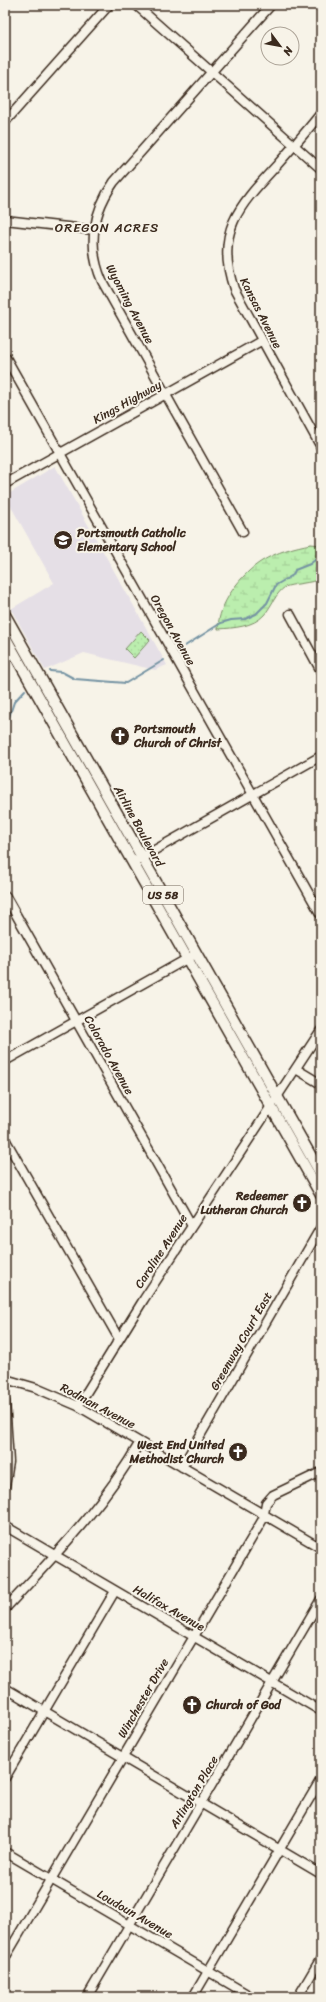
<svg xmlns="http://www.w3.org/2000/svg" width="326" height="2002" font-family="Sriracha,sans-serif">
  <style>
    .built { fill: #e5dfe6 }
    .grass { fill: url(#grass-dots); stroke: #7b8c66 }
    .wetland { fill: url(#wetland-marsh); stroke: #7b8c66 }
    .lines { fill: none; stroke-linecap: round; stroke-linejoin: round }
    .stream { stroke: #7493a3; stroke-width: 2 }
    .minor-casing { stroke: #3b2a1e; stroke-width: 11 }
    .major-casing { stroke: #3b2a1e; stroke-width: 13 }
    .minor { stroke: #f7f3e8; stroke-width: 8 }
    .major { stroke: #f7f3e8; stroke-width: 10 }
    .labels { text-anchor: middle; stroke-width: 4; stroke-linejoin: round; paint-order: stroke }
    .shield { fill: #f7f3e8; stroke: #73665b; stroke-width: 1 }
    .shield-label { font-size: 11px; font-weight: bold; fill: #3b2a1e }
    .street-label { font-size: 12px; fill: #3b2a1e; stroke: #f7f3e8 }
    .poi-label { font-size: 12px; font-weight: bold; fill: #3b2a1e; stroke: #f7f3e8; text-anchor: start }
    .neighbourhood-label { font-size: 13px; letter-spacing: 1px; fill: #3b2a1e; stroke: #f7f3e8 }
  </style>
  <defs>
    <pattern id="grass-dots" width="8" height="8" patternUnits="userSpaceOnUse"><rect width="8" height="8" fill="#bbeeae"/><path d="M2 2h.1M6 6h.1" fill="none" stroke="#a2cc95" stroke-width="1.8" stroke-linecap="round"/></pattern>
    <pattern id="wetland-marsh" width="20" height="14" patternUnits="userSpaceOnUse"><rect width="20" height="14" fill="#bbeeae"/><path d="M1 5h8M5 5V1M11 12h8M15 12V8" fill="none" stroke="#a2cc95"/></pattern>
  </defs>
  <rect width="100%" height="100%" fill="#f7f3e8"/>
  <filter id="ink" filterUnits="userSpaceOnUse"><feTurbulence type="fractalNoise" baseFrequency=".025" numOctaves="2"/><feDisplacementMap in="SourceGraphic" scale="8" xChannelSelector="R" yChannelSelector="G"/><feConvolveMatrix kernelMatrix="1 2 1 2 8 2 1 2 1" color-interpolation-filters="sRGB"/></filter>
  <g filter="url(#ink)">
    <path class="built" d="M55,466L167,665L155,670L84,653L45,670L11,609L54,583L5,496Z"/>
    <path class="grass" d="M141,631L150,640L134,658L125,649Z"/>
    <path class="wetland" d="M311,544L321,545V579C312,583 291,584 285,587C275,594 272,606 264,615C253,627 234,628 218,629C218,604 241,574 262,561C277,552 294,547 311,544Z"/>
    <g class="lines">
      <path class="stream" d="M185,646L221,623L231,620L245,619L256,614L267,603L276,585L293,575L295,570L310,564L321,555
        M50,671L62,672L75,679L126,683L164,660
        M5,729L14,702L25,690"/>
      <defs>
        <path id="minor" d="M136,5L321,169
          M321,113C307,131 292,148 277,165C240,205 214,231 234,289L321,447
          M5,122L109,5
          M5,220L94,230
          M5,356L321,915
          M5,484L261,341
          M243,532L102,281C87,246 93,212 114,182L271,5
          M290,614L321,671
          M137,860L321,756
          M5,895L192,1226
          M5,1061L192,956
          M296,1069L321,1084
          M5,1139L119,1339
          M5,1379L36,1388L78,1406L321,1548
          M5,1401L9,1462L5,1487
          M78,1406L144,1299L321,1030
          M182,1467L321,1227
          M5,1526L321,1711
          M5,1609C56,1554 103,1507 140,1442
          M5,1688L321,1874
          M5,1778L115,1591
          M5,1852L252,1997
          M5,1958L263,1519L266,1503L273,1495L321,1472
          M87,1997L321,1599
          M193,1997L321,1779
          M298,1997L321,1958"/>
        <path id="major" d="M5,615L321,1174
          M5,637L321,1195"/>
      </defs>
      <use href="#minor" class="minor-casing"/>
      <use href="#major" class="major-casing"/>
      <use href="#minor" class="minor"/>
      <use href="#major" class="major"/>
    </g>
  </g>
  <defs>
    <symbol id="school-disc" viewBox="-11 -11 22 22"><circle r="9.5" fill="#3b2a1e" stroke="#f7f3e8"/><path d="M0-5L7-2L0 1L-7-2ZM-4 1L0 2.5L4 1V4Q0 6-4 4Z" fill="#fff"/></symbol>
    <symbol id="church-disc" viewBox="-11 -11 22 22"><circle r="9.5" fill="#3b2a1e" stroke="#f7f3e8"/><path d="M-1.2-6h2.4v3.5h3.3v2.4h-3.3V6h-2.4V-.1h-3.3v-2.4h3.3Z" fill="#fff"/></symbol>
  </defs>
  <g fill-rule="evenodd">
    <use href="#school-disc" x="52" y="529" width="22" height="22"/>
    <use href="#church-disc" x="109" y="725" width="22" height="22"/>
    <use href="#church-disc" x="291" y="1192" width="22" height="22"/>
    <use href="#church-disc" x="227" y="1441" width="22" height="22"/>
    <use href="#church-disc" x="181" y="1694" width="22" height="22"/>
  </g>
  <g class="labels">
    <rect class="shield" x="143" y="886" width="40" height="18" rx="3"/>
    <g class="shield-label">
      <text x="163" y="899">US 58</text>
    </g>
    <g class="street-label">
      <text transform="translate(130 304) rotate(62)" y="4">Wyoming Avenue</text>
      <text transform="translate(261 313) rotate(63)" y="4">Kansas Avenue</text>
      <text transform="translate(127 402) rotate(-29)" y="4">Kings Highway</text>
      <text transform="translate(173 630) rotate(61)" y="4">Oregon Avenue</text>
      <text transform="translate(139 826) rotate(61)" y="4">Airline Boulevard</text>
      <text transform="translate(109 1055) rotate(61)" y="4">Colorado Avenue</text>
      <text transform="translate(161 1251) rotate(-57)" y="4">Caroline Avenue</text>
      <text transform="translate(241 1341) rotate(-60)" y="4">Greenway Court East</text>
      <text transform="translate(98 1406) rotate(28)" y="4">Rodman Avenue</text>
      <text transform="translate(169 1608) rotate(30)" y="4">Halifax Avenue</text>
      <text transform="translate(143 1698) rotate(-60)" y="4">Winchester Drive</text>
      <text transform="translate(194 1792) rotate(-59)" y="4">Arlington Place</text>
      <text transform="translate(135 1914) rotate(30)" y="4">Loudoun Avenue</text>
    </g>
    <g class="poi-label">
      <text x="77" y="537">Portsmouth Catholic<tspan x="77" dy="14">Elementary School</tspan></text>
      <text x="134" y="733">Portsmouth<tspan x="134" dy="14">Church of Christ</tspan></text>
      <text x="288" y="1200" text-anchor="end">Redeemer<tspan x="288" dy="14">Lutheran Church</tspan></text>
      <text x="224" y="1449" text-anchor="end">West End United<tspan x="224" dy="14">Methodist Church</tspan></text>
      <text x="206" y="1709">Church of God</text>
    </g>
    <g class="neighbourhood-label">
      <text x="107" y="232">OREGON ACRES</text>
    </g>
  </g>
  <rect width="326" height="2002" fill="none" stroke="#f7f3e8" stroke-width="20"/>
  <rect x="10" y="10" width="306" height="1982" fill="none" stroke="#3b2a1e" stroke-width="1.5" filter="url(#ink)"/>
  <g transform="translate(280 46) rotate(122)"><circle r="19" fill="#f7f3e8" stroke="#aca397"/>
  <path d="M0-3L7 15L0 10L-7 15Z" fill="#3b2a1e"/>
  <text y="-6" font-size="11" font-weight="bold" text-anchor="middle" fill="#3b2a1e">N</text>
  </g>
</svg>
